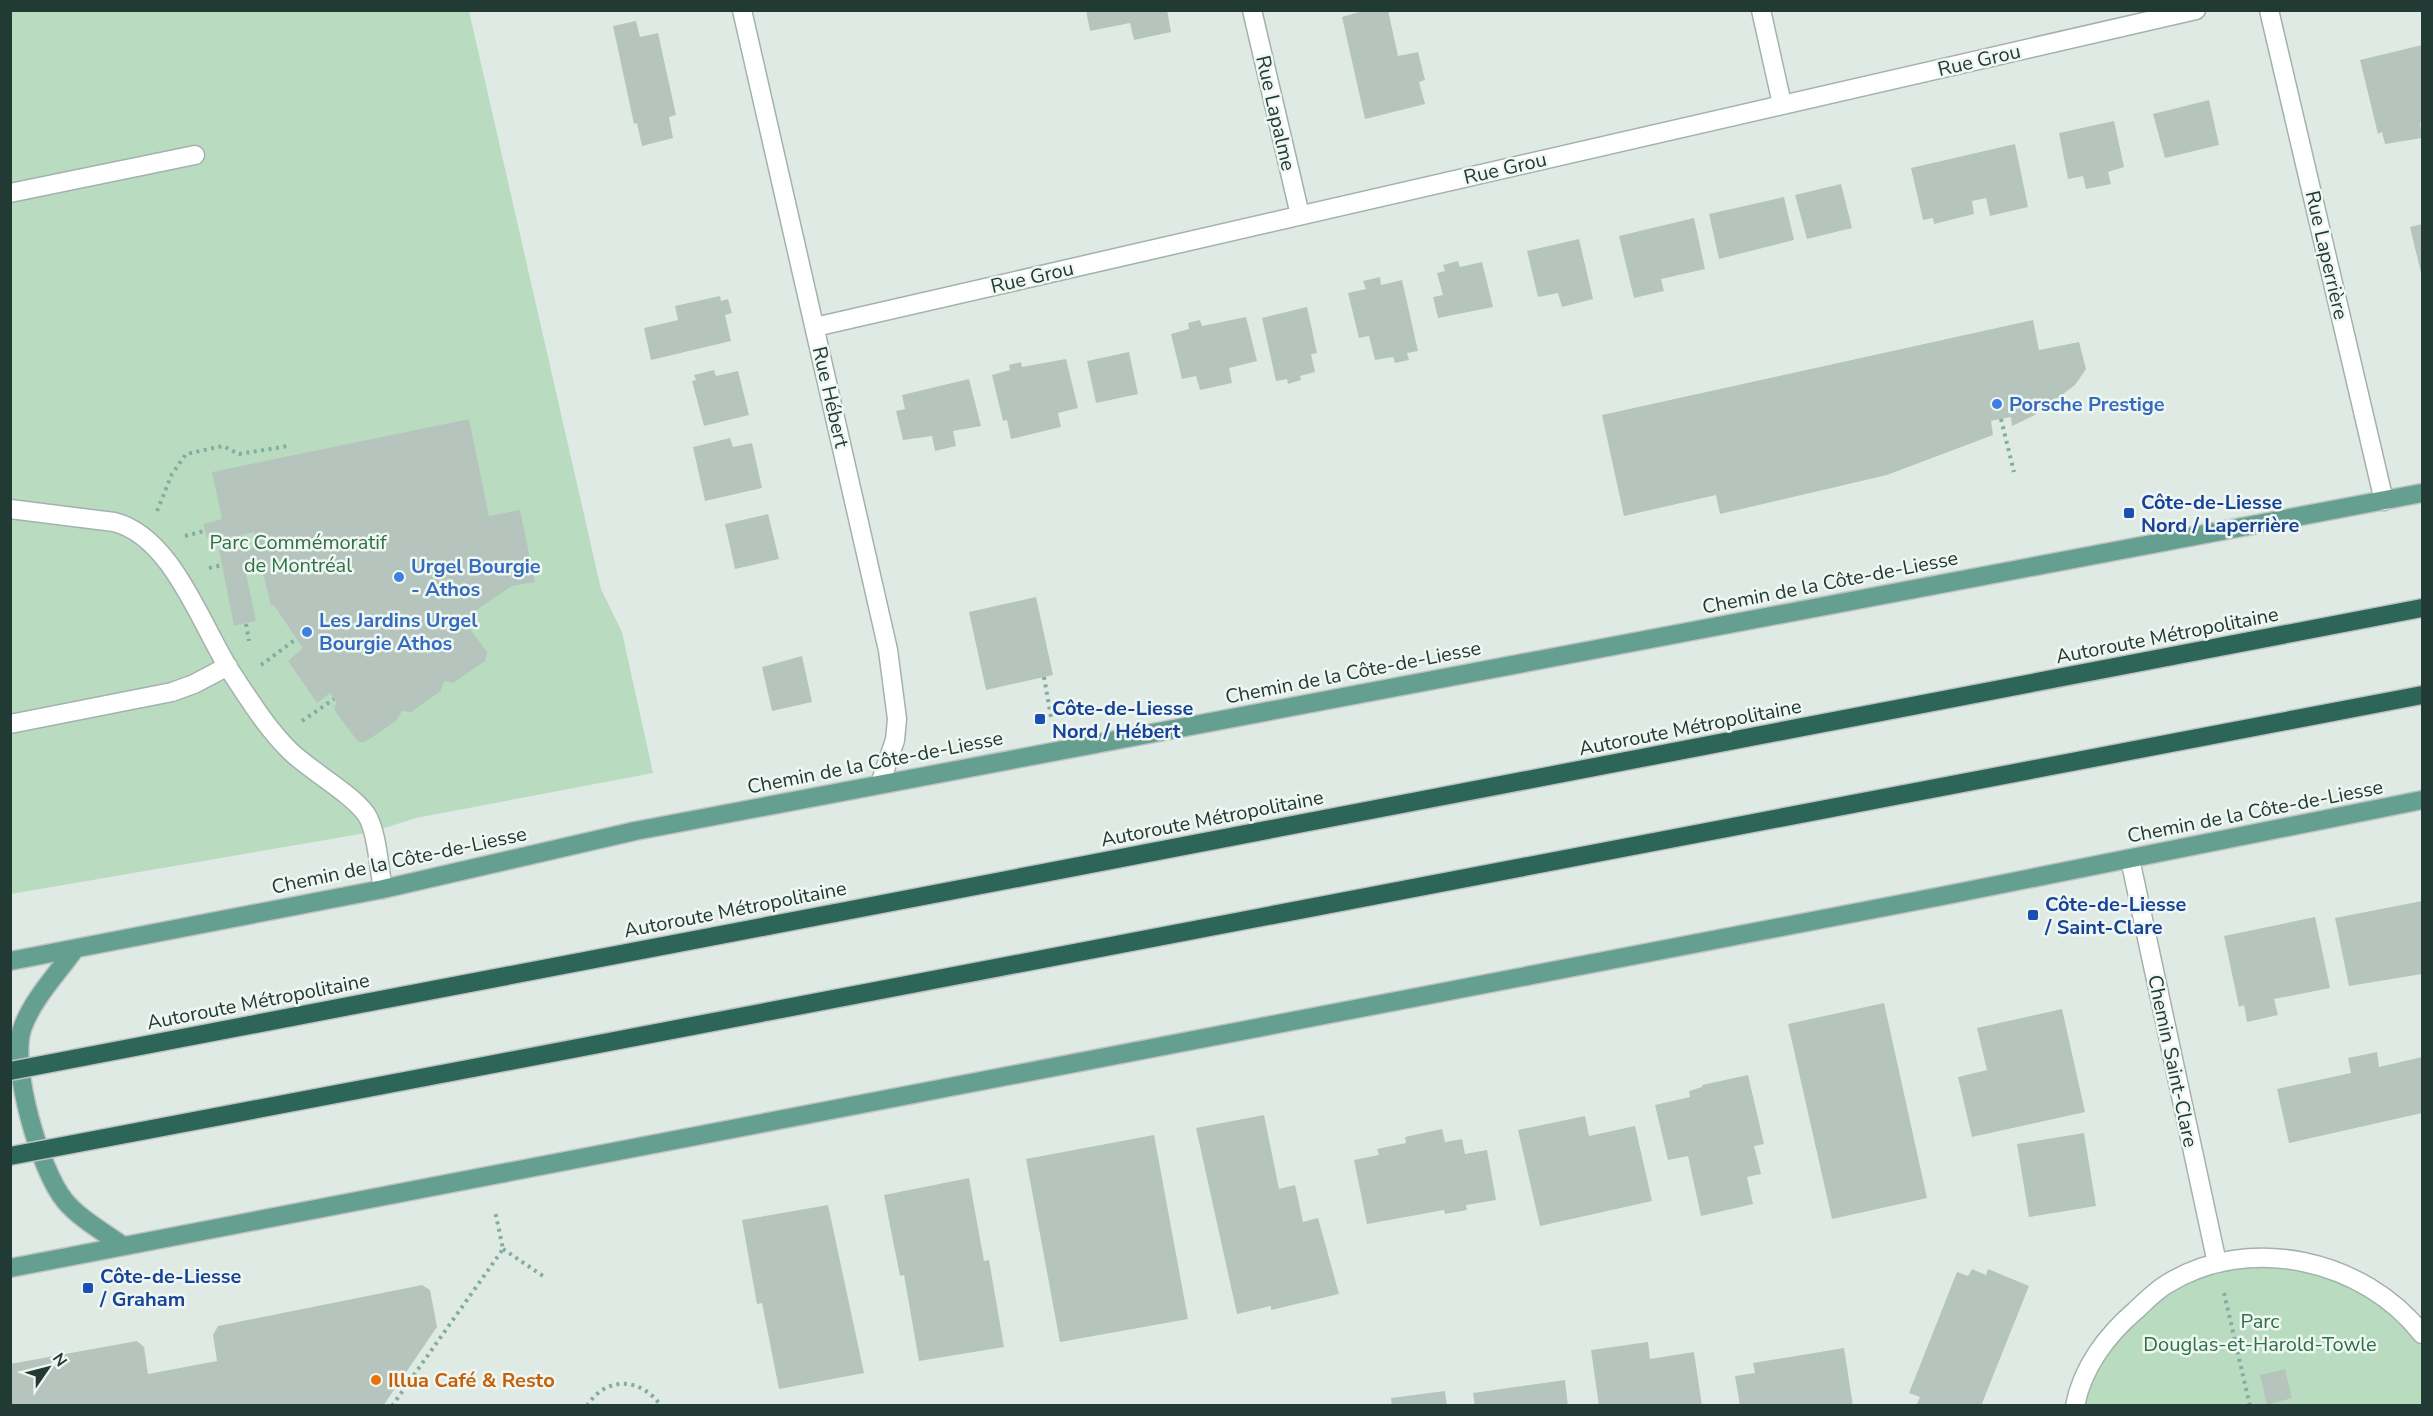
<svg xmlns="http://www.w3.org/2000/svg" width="2433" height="1416" font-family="'Nunito Sans',sans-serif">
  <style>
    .green { fill: #b9dcc1 }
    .building { fill: #b5c5be }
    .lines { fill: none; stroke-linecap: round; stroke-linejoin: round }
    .minor-casing { stroke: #a3b2ac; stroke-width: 21 }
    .major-casing { stroke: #bcc4c2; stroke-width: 21 }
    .highway-casing { stroke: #bcc4c2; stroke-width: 21 }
    .path { stroke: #81ae9f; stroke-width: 4; stroke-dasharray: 3 4.5; stroke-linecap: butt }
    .minor { stroke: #fff; stroke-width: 18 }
    .major { stroke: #659f8f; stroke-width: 18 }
    .highway { stroke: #2d6659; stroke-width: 18 }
    .highway-bridge-casing { stroke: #bcc4c2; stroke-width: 21; stroke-linecap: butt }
    .highway-bridge { stroke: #2d6659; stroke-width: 18 }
    .shop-dot { fill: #3f7fe0; stroke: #f0f7f3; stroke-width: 2 }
    .transit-dot { fill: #1a4fb4; stroke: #f0f7f3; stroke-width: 2 }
    .food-dot { fill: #e8710a; stroke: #f0f7f3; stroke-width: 2 }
    .labels { text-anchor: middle; stroke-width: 5; stroke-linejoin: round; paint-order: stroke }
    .street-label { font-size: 20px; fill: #213a33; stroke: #f0f7f3 }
    .shop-label { font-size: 20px; font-weight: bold; fill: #366cbe; stroke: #f0f7f3; text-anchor: start }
    .transit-label { font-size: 20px; font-weight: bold; fill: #164399; stroke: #f0f7f3; text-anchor: start }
    .park-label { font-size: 20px; fill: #2c7045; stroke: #f0f7f3 }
    .food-label { font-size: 20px; font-weight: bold; fill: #c56008; stroke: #f0f7f3; text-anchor: start }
  </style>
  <rect width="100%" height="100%" fill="#e0eae5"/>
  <path class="green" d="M11,11H469L601,589L622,632L653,773L416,818L372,832L11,894Z
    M2217,1263L2324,1266L2422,1334V1405L2075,1406L2114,1328Z"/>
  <path class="building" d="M1086,10H1167L1171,32L1134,40L1130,23L1090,31Z
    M1366,10H1388L1398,56L1418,52L1425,80L1419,82L1425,104L1365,119L1342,17Z
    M636,21L640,37L658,33L676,115L669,117L673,138L642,146L637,123L634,124L613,26Z
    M2422,45V123H2420L2422,138L2385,144L2382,132L2378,134L2360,60Z
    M2209,100L2219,145L2165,158L2153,114Z
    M2114,121L2124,167L2108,172L2111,184L2086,189L2083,176L2068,179L2059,133Z
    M2015,144L2028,207L1990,216L1986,198L1972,201L1974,214L1934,224L1933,218L1923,220L1911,168Z
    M1841,184L1852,228L1807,239L1795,195Z
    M1784,197L1794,240L1719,259L1709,214Z
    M1694,218L1705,269L1661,279L1664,291L1634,298L1619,236Z
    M2422,224V277L2410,227Z
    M1579,239L1593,299L1562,307L1558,293L1538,297L1527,251Z
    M1458,261L1460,267L1482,262L1493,307L1438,318L1433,297L1443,295L1437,273L1445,271L1443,265Z
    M1380,277L1381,285L1402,280L1418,351L1407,353L1409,360L1395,363L1393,357L1375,360L1369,336L1359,338L1348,293L1366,289L1363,281Z
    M720,296L721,301L728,299L732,313L725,315L731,341L651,360L644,328L678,320L675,306Z
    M1307,307L1317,353L1311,354L1315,372L1300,376L1301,380L1288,384L1287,379L1276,381L1262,318Z
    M1246,317L1257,361L1229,368L1232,383L1200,390L1196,376L1182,379L1171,334L1189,329L1188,323L1200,320L1202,326Z
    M2033,320L2039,350L2079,342L2086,369L2075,385L2035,415L2012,426L2011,417L1991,421L1993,435L1887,475L1720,514L1716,495L1624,516L1602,415Z
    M1129,352L1138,394L1096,403L1087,361Z
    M1066,359L1078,408L1058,413L1061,427L1011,439L1007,420L1003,421L992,375L1010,370L1009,365L1021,362L1022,367Z
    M714,370L716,376L738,371L749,415L704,426L692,381L696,380L694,375Z
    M969,379L981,426L953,431L956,446L935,451L932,436L903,440L896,411L905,409L902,395Z
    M469,419L489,516L520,510L535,582L512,586L463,619L487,652L485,661L453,683L444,681L441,691L411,712L402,711L396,721L365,742H358L335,711L334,707L337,703L330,693L317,703L288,661L303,648L273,604L271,606L262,569L246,573L256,621L234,626L219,550L240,546L242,550L257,547L254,532L226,539L224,534L207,538L203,524L222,519L212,472Z
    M730,438L733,447L752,443L762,488L705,501L693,447Z
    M768,514L779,559L735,569L725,524Z
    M1036,597L1053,675L986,690L969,612Z
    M802,656L812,702L772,711L762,667Z
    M2422,901V974L2349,986L2335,918Z
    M2315,917L2330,988L2274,999L2278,1015L2247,1022L2244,1005L2239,1007L2224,936Z
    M1884,1003L1927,1198L1832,1219L1788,1024Z
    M2062,1009L2085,1112L1972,1137L1958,1077L1987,1070L1977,1028Z
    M2377,1052L2379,1067L2422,1057V1113L2289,1143L2277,1089L2351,1073L2348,1058Z
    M1748,1075L1764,1144L1754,1146L1761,1174L1747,1177L1753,1204L1701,1216L1688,1156L1668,1160L1655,1105L1690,1097L1689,1091L1702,1087V1085Z
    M1264,1115L1279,1189L1295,1185L1303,1222L1318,1218L1339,1294L1271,1310V1306L1237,1314L1196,1128Z
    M1585,1116L1589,1136L1635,1126L1652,1201L1540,1226L1518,1130Z
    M1442,1129L1445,1142L1462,1139L1465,1154L1487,1150L1496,1200L1466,1205L1467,1210L1445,1214L1444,1210L1367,1224L1354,1160L1379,1155L1377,1149L1406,1143L1405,1137Z
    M2084,1133L2096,1206L2029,1217L2017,1144Z
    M1154,1135L1188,1319L1060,1342L1026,1159Z
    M969,1178L984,1261L989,1260L1004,1347L919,1361L904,1275L900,1276L884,1195Z
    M828,1205L864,1373L779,1389L762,1303L757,1304L742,1220Z
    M1972,1269L1986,1275L1988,1269L2029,1286L1981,1406H1916L1920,1397L1909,1393L1957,1272L1968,1276Z
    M422,1285L430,1290L437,1327L383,1406H10V1364L137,1341L144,1347L148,1374L217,1361L213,1335L218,1326Z
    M1648,1342L1650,1359L1694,1352L1702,1406H1599L1591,1350Z
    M1844,1348L1853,1406H1740L1735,1376L1755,1373L1753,1363Z
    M2285,1369L2292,1398L2267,1405L2260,1375Z
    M1565,1380L1568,1406H1475L1473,1393Z
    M1445,1391L1447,1406H1392L1391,1398Z"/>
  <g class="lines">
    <defs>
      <path id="minor" d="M742,10L888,650L897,719L895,740L880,784
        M1252,10L1300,215
        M1761,10L1782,104
        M2269,10L2384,501
        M10,193L195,155
        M815,327L2196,10
        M10,509L114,522C171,536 200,622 229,669C247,696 265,726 289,750C309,770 351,793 366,814C377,830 379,869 383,889
        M10,724L172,692L194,684L228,666
        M2130,859L2217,1263
        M2075,1406C2082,1368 2107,1335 2135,1311C2145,1302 2155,1291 2167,1284C2249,1233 2365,1260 2422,1334"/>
      <path id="major" d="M75,949C57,974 32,1000 22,1029C10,1067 40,1171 65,1201C80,1219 104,1232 123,1246
        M10,961L383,889L635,831L2422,493
        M10,1268L1942,896L2422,800"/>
      <path id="highway" d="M835,913L2422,608
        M473,1068L2422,695"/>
    </defs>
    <use href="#minor" class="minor-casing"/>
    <use href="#major" class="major-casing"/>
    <use href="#highway" class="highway-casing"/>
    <path class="path" d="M2001,419L2014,472
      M157,511L172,474L186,454L223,446L239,454L288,446
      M185,536L204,531
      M209,568L223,565
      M246,624L249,641
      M261,665L296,639
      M1044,677L1051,717
      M302,721L334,699
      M503,1249L546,1278
      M2224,1293L2250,1406
      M392,1406L503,1249L495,1211
      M587,1406C606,1375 642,1378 661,1406"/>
    <use href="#minor" class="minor"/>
    <use href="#major" class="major"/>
    <use href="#highway" class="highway"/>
    <defs>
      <path id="highway-bridge" d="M10,1071L835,913
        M10,1156L473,1068"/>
    </defs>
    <use href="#highway-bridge" class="highway-bridge-casing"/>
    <use href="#highway-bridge" class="highway-bridge"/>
  </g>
  <g class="shop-dot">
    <circle cx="1997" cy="404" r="6"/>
    <circle cx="399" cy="577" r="6"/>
    <circle cx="307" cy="632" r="6"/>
  </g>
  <g class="transit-dot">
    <rect x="2123" y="507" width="12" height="12" rx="3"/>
    <rect x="1034" y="713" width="12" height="12" rx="3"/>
    <rect x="2027" y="909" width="12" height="12" rx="3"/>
    <rect x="82" y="1282" width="12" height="12" rx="3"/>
  </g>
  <circle class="food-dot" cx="376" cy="1380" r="6"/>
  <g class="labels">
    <g class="street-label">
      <text transform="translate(1979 60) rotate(-13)" y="7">Rue Grou</text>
      <text transform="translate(1276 113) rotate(77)" y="7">Rue Lapalme</text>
      <text transform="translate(1505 168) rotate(-13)" y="7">Rue Grou</text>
      <text transform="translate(2327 255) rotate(77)" y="7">Rue Laperrière</text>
      <text transform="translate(1032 277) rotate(-13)" y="7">Rue Grou</text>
      <text transform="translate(831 397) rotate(77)" y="7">Rue Hébert</text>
      <text transform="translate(1830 582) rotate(-11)" y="7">Chemin de la Côte-de-Liesse</text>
      <text transform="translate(2167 635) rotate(-11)" y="7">Autoroute Métropolitaine</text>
      <text transform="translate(1353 672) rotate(-11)" y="7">Chemin de la Côte-de-Liesse</text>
      <text transform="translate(1690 727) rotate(-11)" y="7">Autoroute Métropolitaine</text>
      <text transform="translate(875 762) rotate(-11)" y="7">Chemin de la Côte-de-Liesse</text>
      <text transform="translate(2255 811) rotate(-11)" y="7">Chemin de la Côte-de-Liesse</text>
      <text transform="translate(1212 818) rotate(-11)" y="7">Autoroute Métropolitaine</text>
      <text transform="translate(399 860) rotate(-12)" y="7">Chemin de la Côte-de-Liesse</text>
      <text transform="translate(735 909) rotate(-11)" y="7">Autoroute Métropolitaine</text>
      <text transform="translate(258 1001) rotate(-11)" y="7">Autoroute Métropolitaine</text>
      <text transform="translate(2173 1061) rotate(78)" y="7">Chemin Saint-Clare</text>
    </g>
    <g class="shop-label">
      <text x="2009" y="411">Porsche Prestige</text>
      <text x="411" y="573">Urgel Bourgie<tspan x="411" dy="23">- Athos</tspan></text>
      <text x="319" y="627">Les Jardins Urgel<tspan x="319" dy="23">Bourgie Athos</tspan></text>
    </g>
    <g class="transit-label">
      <text x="2141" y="509">Côte-de-Liesse<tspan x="2141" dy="23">Nord / Laperrière</tspan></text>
      <text x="1052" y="715">Côte-de-Liesse<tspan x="1052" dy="23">Nord / Hébert</tspan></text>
      <text x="2045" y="911">Côte-de-Liesse<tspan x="2045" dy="23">/ Saint-Clare</tspan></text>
      <text x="100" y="1283">Côte-de-Liesse<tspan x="100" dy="23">/ Graham</tspan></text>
    </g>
    <g class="park-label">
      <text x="298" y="549">Parc Commémoratif<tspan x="298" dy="23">de Montréal</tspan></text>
      <text x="2260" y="1328">Parc<tspan x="2260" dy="23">Douglas-et-Harold-Towle</tspan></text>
    </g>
    <g class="food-label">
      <text x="388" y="1387">Illua Café &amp; Resto</text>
    </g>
  </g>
  <rect width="2433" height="1416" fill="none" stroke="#213a33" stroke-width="24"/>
  <g transform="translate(48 1368) rotate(55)" stroke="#f0f7f3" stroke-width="4.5" paint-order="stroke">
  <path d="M0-4.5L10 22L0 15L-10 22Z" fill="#213a33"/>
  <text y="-9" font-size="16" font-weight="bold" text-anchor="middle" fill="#213a33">N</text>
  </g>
</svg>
